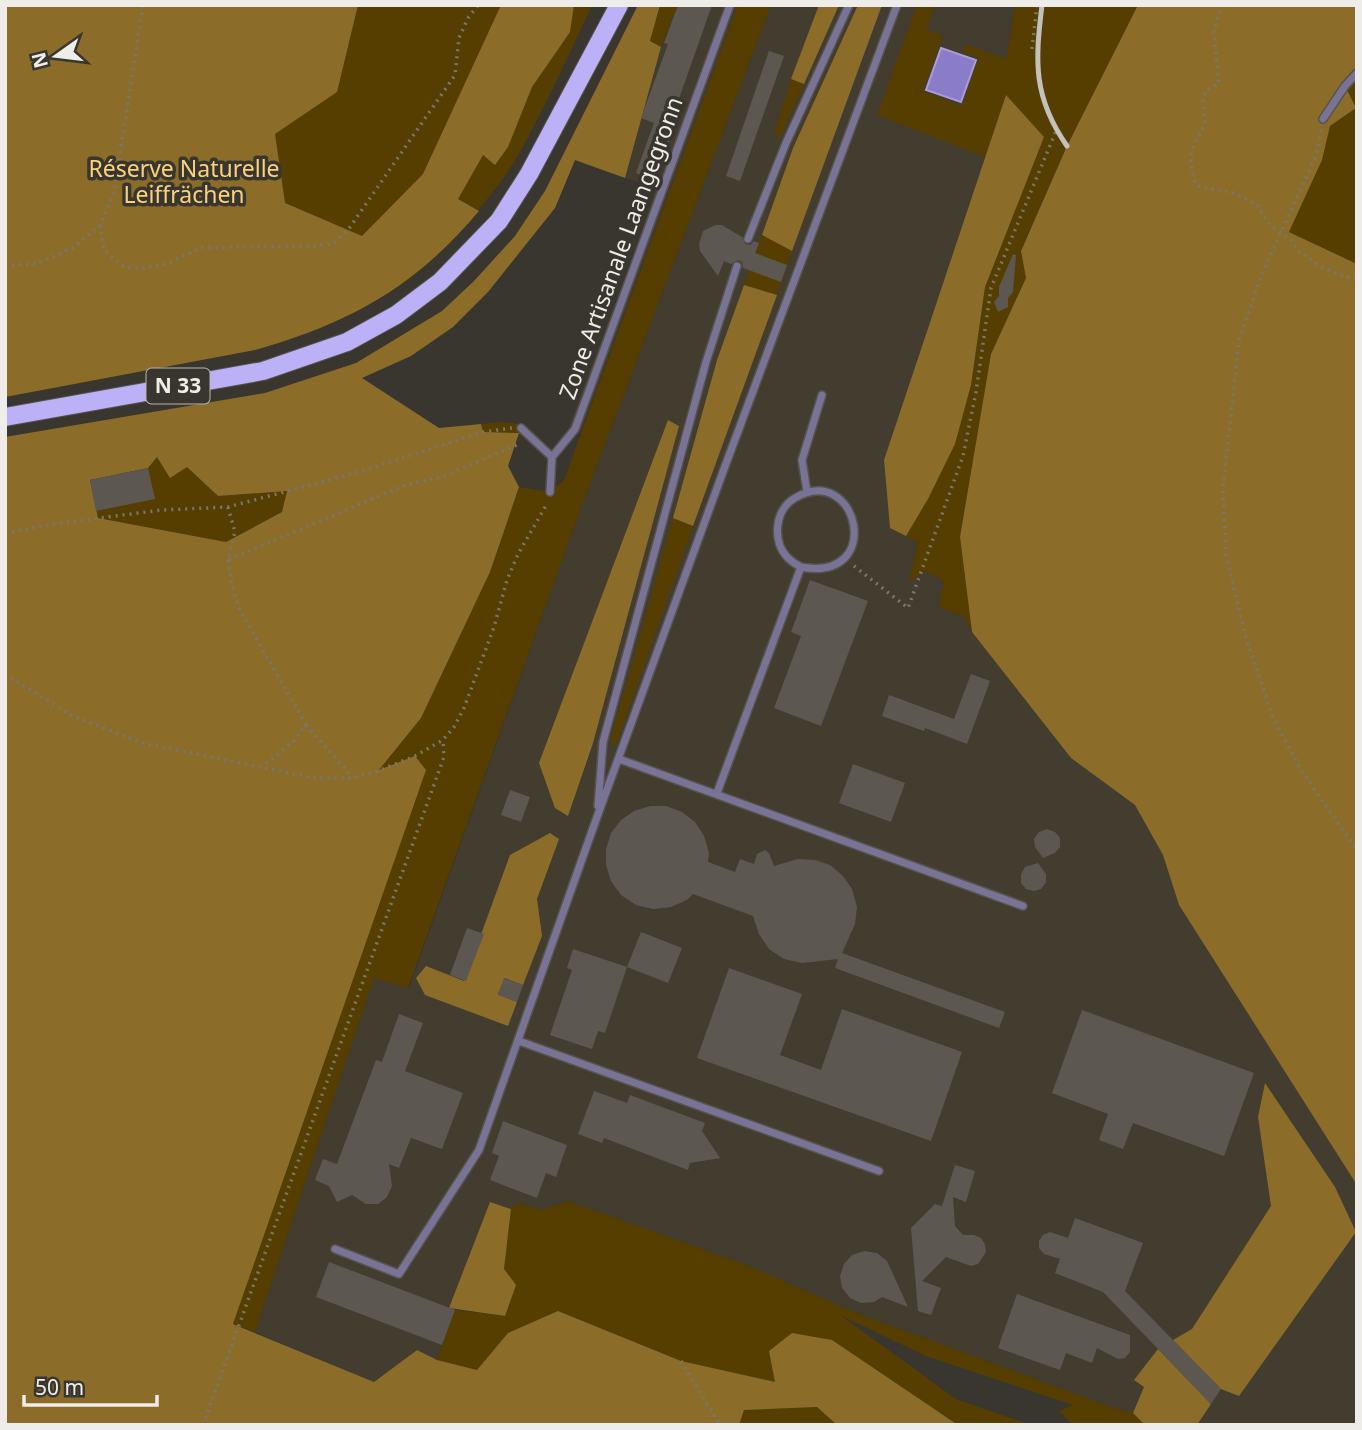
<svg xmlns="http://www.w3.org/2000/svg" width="1362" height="1430" font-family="'Noto Sans',sans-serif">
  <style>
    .built { fill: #433d30 }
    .green { fill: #553e00 }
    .forest { fill: #8b6d29; fill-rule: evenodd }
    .water { fill: #8b7cca; stroke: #a99ed3; stroke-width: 2 }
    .building { fill: #5c5851 }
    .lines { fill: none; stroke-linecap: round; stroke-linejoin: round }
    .lane-casing { stroke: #56534d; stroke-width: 10 }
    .primary-casing { stroke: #56534d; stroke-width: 20 }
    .path { stroke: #797670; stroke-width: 3.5; stroke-dasharray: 2 5; stroke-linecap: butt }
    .lane { stroke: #797496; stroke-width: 7 }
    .primary { stroke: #bcb0f6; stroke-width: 18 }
    .rail { stroke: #c4c1bd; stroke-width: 5 }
    .labels { text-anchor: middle; stroke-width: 7; stroke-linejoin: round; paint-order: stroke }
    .shield { fill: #39362f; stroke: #b8b6b1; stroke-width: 2 }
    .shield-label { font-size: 21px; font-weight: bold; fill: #efede9 }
    .park-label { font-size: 23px; fill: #fbd27a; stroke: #39362f }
    .street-label { font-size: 23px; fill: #efede9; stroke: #39362f }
  </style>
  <rect width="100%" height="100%" fill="#39362f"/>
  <path class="built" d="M678,5H738L581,431L569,426L632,260L656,188L625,178L661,47Z
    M771,5H1015L1006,59V95L884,460L890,528L918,542L910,581L926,571L944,582L939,607L965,617L972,632L1071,758L1135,805L1163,855L1179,905L1355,1182L1357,1425H1197L1210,1404L1134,1380L1144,1387L1133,1413L1114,1408L854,1312L747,1265L568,1201L540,1210L519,1203L511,1209L490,1202L450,1308L455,1310L437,1360L416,1350L374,1382L255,1332L374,977L409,988L581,508Z"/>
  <path class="green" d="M5,5H592C568,57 544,109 516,159C509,171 500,183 491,194C429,279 356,321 255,350L5,397Z
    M660,5H678L661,47L650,41Z
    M738,5H771L581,508L408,988L374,978L255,1332L233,1324L426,770L378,771L421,718L490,572L519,487L550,492L564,480Z
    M917,5H935L926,30L943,36L923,91L962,106L979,58L963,52L965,44L1006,59L1015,5H1138L1067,146L1021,250L1026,278L991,354L960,537L972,632L965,617L938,607L944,582L926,571L909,582L918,542L906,536L928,499L955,444L971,385L985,287L1044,137L1006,96L985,157L877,115Z
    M1357,73V264L1289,232L1322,160L1330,126L1356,108L1345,86Z
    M791,79L804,84L780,138L774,134Z
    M762,235L792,251L777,295L744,285Z
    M499,422L522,424L519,433L483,432L481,424Z
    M157,457L187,467L218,496L287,491L282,512L226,542L98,518L90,480L148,468Z
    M673,518L693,526L616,745L610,743Z
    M568,1201L747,1265L854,1312L1114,1408L1133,1413L1145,1425H1073L1059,1411L1073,1405L926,1356L840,1315L956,1399L1031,1425H958L942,1413L776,1383L681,1361L558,1311L508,1333L477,1370L437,1360L455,1310L505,1316L504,1269L511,1209L518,1203L541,1210Z
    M817,1407L837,1425H739L743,1410Z"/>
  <path class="forest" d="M5,5H358L337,92L275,134L285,203L362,236L423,174L501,5H574L570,32L532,87L508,147L495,165L483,155L458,199L479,211C415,287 350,323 255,350L5,397Z
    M638,5H660L650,41L661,47L625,178L575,160L555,208L488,292L453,327L411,356L362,378L439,428L481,424L483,432L519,433L508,466L519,487L490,572L421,718L379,770L415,756L426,770L233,1324L374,1382L417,1350L437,1360L477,1370L508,1333L558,1311L681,1361L775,1382L769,1351L792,1333L832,1340L958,1425H837L817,1407L744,1410L739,1425H5V437L265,393L356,363L442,311L474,281L515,236L545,191ZM157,457L170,478L187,467L218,496L287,491L282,512L226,542L98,518L90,480L148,468Z
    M819,5H839L804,84L791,79Z
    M858,5H882L792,251L762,235L793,148Z
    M1138,5H1357V73L1345,86L1356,108L1330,126L1322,160L1289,232L1357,264V1190L1355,1182L1179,905L1163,855L1135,805L1071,758L972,632L960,537L991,354L1026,278L1021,251L1067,146Z
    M1006,95L1044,137L985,287L971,385L955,444L928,499L906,536L890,528L884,460Z
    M744,285L777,295L693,526L673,518L717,360Z
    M668,420L679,426L593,743L568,816L555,808L539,763Z
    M550,833L559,839L537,899L542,936L523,985L505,978L498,994L517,1002L508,1026L425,995L416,978L426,966L464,981L510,855Z
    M1265,1083L1335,1187L1356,1232L1239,1396L1221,1389L1173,1340L1192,1329L1271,1206L1258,1117Z
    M490,1202L511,1209L504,1269L516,1285L505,1316L449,1308Z
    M1158,1349L1211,1404L1197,1425H1145L1133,1413L1144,1387L1134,1380Z"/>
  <path class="water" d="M941,48L976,60L961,102L926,90Z"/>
  <path class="building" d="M678,5H712L668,130L673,132L655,180L636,173L654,123L641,118L668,44L664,43Z
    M769,51L784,56L740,181L726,176Z
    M715,225H722L742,237L745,244L750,245L754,241L759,243L755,253L787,265L781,282L743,268L742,262L738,260L731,264L724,261L718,276L700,251L699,244L703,231Z
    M1013,254L1016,255L1013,292L1008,298V307L998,312L994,302L999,296V287Z
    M148,468L155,499L96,511L90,480Z
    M810,580L868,601L821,726L774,708L801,636L791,632Z
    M971,674L990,681L967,744L925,728L924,731L882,716L889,695L954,719Z
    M853,764L905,783L891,822L839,803Z
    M510,790L530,797L521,822L501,815Z
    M650,806H666L682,812L695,822L704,836L709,853L708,862L735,872L740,859L754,864L757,854L765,850L769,853L774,866L798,859L815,860L830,865L843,876L852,889L857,907L855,924L842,953L1005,1012L999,1028L835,968L838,959L802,963L784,959L769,949L759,934L753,916L693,894L687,900L671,907L653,909L636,905L621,895L611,881L606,865V849L611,833L621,820L634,811Z
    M1047,829L1055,832L1060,838V847L1055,853L1043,858L1035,847L1034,839L1039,832Z
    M1038,863L1046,874V882L1041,889L1034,891L1026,889L1021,883V874L1025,867Z
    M467,928L484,934L466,981L450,975Z
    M641,932L682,948L668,983L627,967Z
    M573,949L627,967L605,1033L598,1031L592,1049L550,1035L572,970L567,968Z
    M729,968L802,994L780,1055L821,1070L842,1009L962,1052L931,1141L697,1058Z
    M504,978L523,985L517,1002L498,995Z
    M1082,1010L1254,1073L1224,1156L1133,1123L1123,1149L1099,1140L1108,1114L1052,1093Z
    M399,1014L423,1023L405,1071L463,1093L442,1149L411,1138L399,1168L389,1164L392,1186L387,1197L378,1204H366L352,1195L337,1202L329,1186L315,1180L323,1159L337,1164L376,1060L382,1062Z
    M594,1091L627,1103L630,1095L705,1123L702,1131L720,1158L690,1163L688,1170L604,1138L602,1143L578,1134Z
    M503,1121L567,1145L556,1177L546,1173L537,1198L490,1180L499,1156L492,1153Z
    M955,1165L975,1171L966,1202L953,1197L955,1226L963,1235H974L981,1238L985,1244L986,1252L978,1264L971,1266L946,1257L922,1281L941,1288L931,1315L918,1311L911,1228L935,1204L942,1206Z
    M1075,1218L1143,1243L1125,1291L1221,1389L1211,1404L1103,1292L1055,1273L1060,1259L1044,1254L1039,1248V1241L1043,1235L1050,1232L1068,1238Z
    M864,1251L877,1253L887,1261L908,1307L882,1297L874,1302L861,1303L850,1298L842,1288L840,1276L844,1264L852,1255Z
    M329,1262L455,1310L442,1345L316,1297Z
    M1017,1294L1130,1335V1352L1125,1358L1118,1359L1097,1348L1092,1363L1066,1353L1060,1370L998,1348Z"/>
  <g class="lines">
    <defs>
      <path id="lane" d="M1323,119L1345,86L1357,73
        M748,239L786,143L849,5
        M521,428L552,457L575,429L730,5
        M550,492L552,457
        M807,492L802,460L822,395
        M619,759L1023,906
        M717,793L801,567C797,565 792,562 788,558C772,542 774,510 795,498C858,461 886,583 801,567
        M598,806L603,742L706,362L737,266
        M519,1041L879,1171
        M335,1249L399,1274L479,1150L597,817L724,469L897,5"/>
      <path id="primary" d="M5,417L263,371L347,342L396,315L440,282L499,221L529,174L619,5"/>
    </defs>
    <use href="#lane" class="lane-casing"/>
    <use href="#primary" class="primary-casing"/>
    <path class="path" d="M1224,5L1218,16L1214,32L1219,83L1206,91L1203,101L1205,123L1194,144L1190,158L1195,183L1200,187L1235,193L1257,205L1267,222L1293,242L1298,251C1308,255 1313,263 1323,268C1332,272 1346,277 1357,279
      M1032,49L1037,5
      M1321,130L1316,156L1262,274L1239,340L1223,489L1226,555L1245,635L1274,720L1301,770L1357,850
      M100,225L104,250L124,267L143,268L166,264L201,248L314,246L334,243L348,230L455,75L459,38L468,18L478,5
      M5,265L36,264L74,247L100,225L114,193L143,5
      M228,507L235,532L228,560L405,485L441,477L519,444
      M5,533L53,524L162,510L228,507L366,470L483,432L512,428
      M228,560L232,586L240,610L306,725L293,742L264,765
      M854,566L908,608L963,456L976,392L991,288L1056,131
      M5,674L71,715L142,743L314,778H353L378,771L415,756L443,740L454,727L464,708L494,627L507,580L518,554L547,504
      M306,725L353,778
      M681,1361L720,1425
      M203,1425L444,757L443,741"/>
    <use href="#lane" class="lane"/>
    <use href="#primary" class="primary"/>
    <path class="rail" d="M1042,5C1035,62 1033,97 1067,146"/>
  </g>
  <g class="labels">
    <rect class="shield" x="146.5" y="368.5" width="63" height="35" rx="5"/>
    <g class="shield-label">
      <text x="178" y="393">N 33</text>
    </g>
    <g class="park-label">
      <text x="184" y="177">Réserve Naturelle<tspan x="184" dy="26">Leiffrächen</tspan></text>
    </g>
    <g class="street-label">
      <text transform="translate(621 248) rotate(-70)" y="8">Zone Artisanale Laangegronn</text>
    </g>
  </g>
  <rect width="1362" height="1430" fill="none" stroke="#efede9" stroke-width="14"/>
  <g transform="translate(56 56) rotate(256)" stroke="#39362f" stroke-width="5" paint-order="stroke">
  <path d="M0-5L12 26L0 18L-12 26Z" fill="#efede9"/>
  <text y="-10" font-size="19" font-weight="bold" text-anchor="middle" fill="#efede9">N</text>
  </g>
  <path d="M24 1395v10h133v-10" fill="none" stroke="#efede9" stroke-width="3.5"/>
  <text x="35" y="1395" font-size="21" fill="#efede9" stroke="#39362f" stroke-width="5" paint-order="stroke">50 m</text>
</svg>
